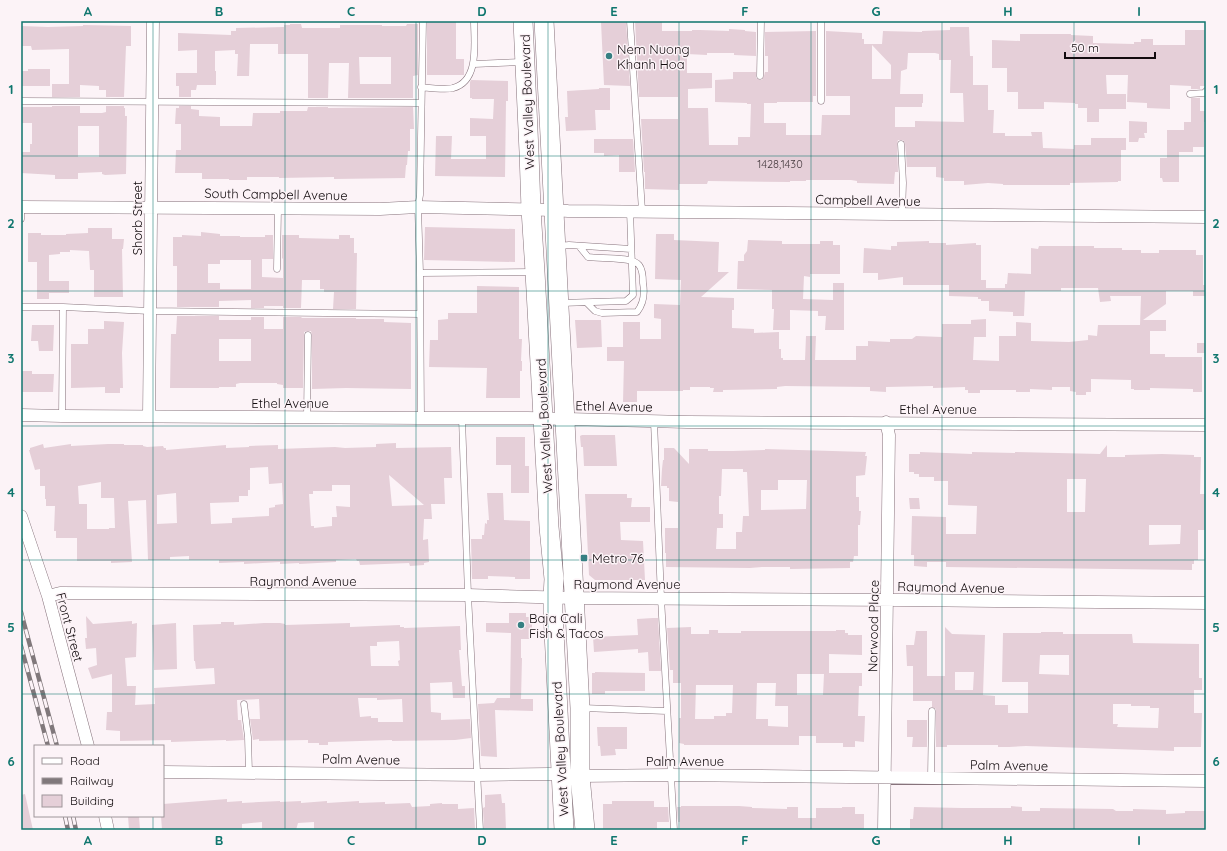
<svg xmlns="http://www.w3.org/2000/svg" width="1227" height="851" font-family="Quicksand,sans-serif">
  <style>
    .building { fill: #e5cfd8; fill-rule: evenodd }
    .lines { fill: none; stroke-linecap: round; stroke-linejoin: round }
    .lane-casing { stroke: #87737c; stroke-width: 7 }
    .street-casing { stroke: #87737c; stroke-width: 13 }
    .primary-casing { stroke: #87737c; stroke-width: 20 }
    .lane { stroke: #fff; stroke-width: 6 }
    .street { stroke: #fff; stroke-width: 12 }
    .primary { stroke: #fff; stroke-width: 19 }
    .rail-casing { stroke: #80787b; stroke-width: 4.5 }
    .rail { stroke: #fcf3f7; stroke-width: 3; stroke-dasharray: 9; stroke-linecap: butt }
    .grid { fill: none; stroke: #0f766e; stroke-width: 1; stroke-opacity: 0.55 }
    .poi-dot { fill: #367f82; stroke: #fcf3f7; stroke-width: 1.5 }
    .labels { text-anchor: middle; stroke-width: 3; stroke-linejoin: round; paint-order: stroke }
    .number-label { font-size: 11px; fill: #473c40 }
    .poi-label { font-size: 13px; fill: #120b0e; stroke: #fcf3f7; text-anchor: start }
    .street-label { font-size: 13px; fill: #120b0e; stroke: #fcf3f7 }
    .neatline { fill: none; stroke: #0f766e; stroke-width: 1.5 }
    .grid-label { font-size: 13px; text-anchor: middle; font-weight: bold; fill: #0f766e }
  </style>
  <rect width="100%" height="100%" fill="#fcf3f7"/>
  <path class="building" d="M427,21H456V59H464V75H427Z
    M603,21H626L630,86L604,85L601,22Z
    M635,21L662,22V31H692V30H700L729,31V29L745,30V31L756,32V56L734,55V53H707V55L687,54V73H712V88L688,89V108H708L709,145H738V137H750L751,104H747V103L715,102V80L733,79V72H756V78L760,80H762L764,76L765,72H768V56H765V32L816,31V96H813V102H777V103H764V123H786V135H821L822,115H850V96H826V31L862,33V39H864V44H882L883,31L922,32V31L950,30V27H969L970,56H973V85H988V110H994L993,133H1005V136H1032L1031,132H1042L1043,148L1074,149V145H1091V138H1126V150H1121V181H1118V182L1070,183V185H1003V184L988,183L964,185V181H944V178L936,177V167H907L905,143L903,140H898L897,144L898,172H895L894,184L857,183V181L851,180H806V181H790V182L708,181L707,184H679V190L645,189V172H644L641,119H678V97H639ZM872,45L891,65V79H872ZM908,53H935L939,54V60H951L950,93H963L964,122L915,121V127H895V107H922V103H923V94H900L901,71L907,69Z
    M290,24H301L302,28H340V25H382V26H406L407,24H418V75L413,76V98H348L349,63H329L328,98H308V54H278V44H250L249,76H237L238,54H235V50L215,51V71H216V85H197L196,90H191V97H179V86H176V73H197V50L178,51V33L231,35V31H236V28L284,27V25H290ZM359,57H391V84H360Z
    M83,25L131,26V46H126L124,97H106V90H99V86L80,85V97H52V84H69V49L32,50L31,46H21V26L48,27L83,26Z
    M1185,30H1205L1206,86H1200V89H1191V86L1170,85V109L1147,108V103L1127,102L1128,75H1106L1107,94H1126V109H1099V122H1087V108H1078V104H1075V103L1044,102V109H1018V92H1007V68H992V40L1020,41V34H1071V35L1093,36V43L1134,44V42H1141V39H1153V45H1185Z
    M28,69H50V86H21V71H28Z
    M471,80L508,81V101H506L505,177L435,176L436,136H452L451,159H486V136H470V118L493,119L494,99H472V98H470V82Z
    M599,88H610V110H595L596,130L566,131L565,117H568L567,91L599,89Z
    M1191,98H1200V111H1206V122H1204V147H1193V152H1179V182H1163L1162,178H1160V158H1167V130H1184V122H1191Z
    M52,106H80V113H102L106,112V106H124V108H125V116H127L126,174L105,175L102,174V172L78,173V179H55V175L21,173V152H30V144H32V123H21V107H52ZM78,126H99V157H78Z
    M179,106H191V109L199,110V116L220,117V126H252L253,113H280V111H307L308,107H328V108L413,107L414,129H410V151H408L407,165H406L405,178L334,179V177L279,178V177H247V180H229V179H202V173H175L176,150H181V124H175L176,108H179Z
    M1129,121L1147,122V133H1144L1145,138H1139L1138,142H1129Z
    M594,139H633L635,172H619V155L604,156V153H594Z
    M425,227L515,229V262L424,260Z
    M88,228H112V239H124L123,249H122L123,297H94V270H90L89,251L70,250V252H60V254L49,255V281H69V293H49V299H37V262H28V233H41V235H66V234L88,233Z
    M201,232L220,234V236H240V237H265V235H273V259H262V277L283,278V258L282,259V235H299V238L339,239V235H350V238H354V253H357L356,309H333L334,292H324V289H320V280H302L301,308H283V306H264V308H251V300L219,301V307H177V266H173V237H182V235L201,236ZM220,260H251V289H220V283H208V264H220Z
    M656,234H674V240L719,242L718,272H729L701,297L734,298V310H732V328L754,329V333L779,332V349H781V358H783V360H805L806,336H816L815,360H856V346H868V341L890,342V339H912L916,336L942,337V324H971V320L986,319V337H974L973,360H975L999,361V336H1016V322L1031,323V341L1069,342L1088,340V335L1097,336L1098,325H1140L1141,296H1110L1111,301L1100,302L1098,288H1061V291H1025L1024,316H1013V312L989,311V301H981V299H978V297L949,296V285H903V277L878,280V273H863L864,248L891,250V246H897V242L929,241V243H946V245L976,243V245H981V280H986V288H1005V284H1007L1008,273L1031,274V248L1038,249L1039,246H1094V248H1122V250H1141V253H1159V250H1196V255H1203V285H1206V296H1193V291H1166V304L1143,320H1166V331H1150V354H1165V357H1202V392H1193V389L1150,388V390H1134V389H1131V380L1091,379V392H1086V395H1076V392L1070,391V387H1052V390L1030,389V392H1016V390H980V393H968V390H965V387L933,388V386L886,387V392L870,391V387L785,386L777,387V389L723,390V392H713L714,388H710V387H690V390H683V391H637V402H623L624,361H607V347H623V322H640V339H661V319L654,318V304L680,305L681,280L655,279Z
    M748,240L782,241V244H820V241H833V245H840V274H810V277L804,276L803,299L833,300V283H844V330H825L826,316H818V311L790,310V330H773L774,309H772V290L737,289L738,261H744V255L747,251Z
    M477,286L519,287V339H522L521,361H522V371H520V398H486L487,368L429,367L430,340H438V320L448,319V313H477Z
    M177,316H219V320H251V317H264V329H283V317H301L302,318H356V319H384V322L411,323V389L346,388L312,389V335L311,331H308L304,332V335L303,388H283V385L277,384V383H240L236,384V387H219V388H170L171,334H176ZM219,339H251V361H219Z
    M575,320H601L602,347L577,348Z
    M104,321L124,322L122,353L123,388H120V393H105V387L71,388V344H88V329H104Z
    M32,325H54L53,351H39L38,341H31Z
    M1197,343H1206V353H1197Z
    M21,371H32V374H54L53,392H21Z
    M582,435H615L617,466H584L583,447H581L580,436Z
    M496,437H525V466H529V493H511V465H496Z
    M396,443V448L451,447L452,478H444L445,504H431L432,519H424L423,540L428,539L429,562L424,563V565L410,566L409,563L360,565L359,561H357L356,559L336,560V562L299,564V563L280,564V562L244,564V562L219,563V560H189V556L170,557V560H148L146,500L128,501L132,562L111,563V561H77V538H56V531H54L55,506H46V499H45V486H40V469L35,470L29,450H30V448L43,444L44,448L71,444V446L108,444H124V445H143V446L147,447L163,446L164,448H166V450L226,445V448L249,447V446L278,445V449L335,447L345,448L376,447V444ZM268,467L269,484L282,483L283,504L275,505V507L269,508V516L232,518V523L211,524L210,503L239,502V496H248V490H250V468ZM389,475L424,505L392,506ZM101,482V498H114L115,528H109V529H87V504H79L78,486ZM332,485H350V507L336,506L337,517H332V526L314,528V526H311L309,494H313V491H332ZM176,493L177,523L157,524V495Z
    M1107,445V457H1125V455L1162,454L1194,455V457H1201L1200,494H1205V496L1206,524H1205V530H1198V560H1194V564H1192V570L946,567V562H927V567L914,566V555H911L912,516L946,517V534H976L977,506L948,505V481H934V477H919V474H914V472H909V454H920V452L972,454V452L1015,453V452L1100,454ZM1067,479H1086L1085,512H1067ZM1149,525H1181L1180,544L1149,545Z
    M664,448H674L689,464V449H708V451H733L765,450V449L866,452L865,456H867L865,475L856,476V497H859V511H861L860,525H858V556H854L853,562H850V568L790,569V567H762L750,568L666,567V553H665V528H678V502L669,501V488H667V486H661L662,469L663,460H664ZM722,469H743V472H747L749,516H743L742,532H736V549H716L717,528H723V514H719V496H721ZM778,480H807L806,509L761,510V490H778Z
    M487,493H503L504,520L530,521V579H515V577L488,576V579H472L471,539H482V535H484L485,523L487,524V520H489Z
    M585,494H627V498H632L631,507H650V522H620L621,540L643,541L645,580H595L589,575Z
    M909,498H919L920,509H910Z
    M509,613H526V617H532V639H521V658H522L521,699H533V711L495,710L497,757L481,756L478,704L494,703L497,698H510L511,633L486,632V623H509Z
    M86,616L93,624L132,621V624L137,623L136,657L125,658L127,686H136L135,705L155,704L154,688L215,684L214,668L196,669L195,661H194L193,625L221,624V622H234V625L264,623H280L285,624V625L350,623V627L400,625V627H404V628L460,626L461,650H459L462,686H465V698H453L452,682L430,683L431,712L441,713V720L470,719L471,738L455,740L392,741V740L328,742V745H319V743H308V740L259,741V739L253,740L250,719H260L259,699L237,700L238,720H241L244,740L226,741V740L171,742V740L120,741V731L106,730L107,712H112V674L92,679L88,668L97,665L96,648L86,649L85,638H87ZM399,641L400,660L398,661L399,666H371L370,646H377V642ZM358,698H377V700L402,699L403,722H378V718H371V716L360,717Z
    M653,618H658L661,671H649L648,652L638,653V649L594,652L593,637L638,635L637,619Z
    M176,623L177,669L154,670L152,625Z
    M691,627V634H709V630H718V633H741V631H836V630H845V633H848V635H862V655L829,654V673H862V686H859L858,716H865L864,742L855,741V747H843V743H816V736H799V745H684V744L679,743V718H681V683H673V670H670L667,628ZM797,674H824L823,695H797ZM757,683H776L775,706H788V727L768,726V719H756ZM696,685H733L732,713H726V716H714V719H695Z
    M945,627L952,634L985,635L983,695L995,696V705H1008V713H1028V682H1002L1003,633H1041V632H1063V634H1132L1133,643L1199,644V678H1202V690H1194V713H1202L1201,747H1174V751L1026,746L1009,747H998V745H947V747H936V709L932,707V701H913V666H907L906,645H914L916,631H927V676H945ZM1040,655H1069V675L1039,674ZM955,672H974L973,690H955ZM1113,704H1131V706H1150V708H1159L1158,728L1117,727L1118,724H1113Z
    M595,672L645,673V691H605V694H592V673H595Z
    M907,720H927V747H912L913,737H907Z
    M597,727H627V749H615L616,755L601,756L600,746H598Z
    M25,794L33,830H21V795Z
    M501,794L502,803H505L506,830H486L484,829L483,808L485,807V795Z
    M227,799V802L242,801V803L280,801V802L301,801V803L327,801V803L359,801V803L385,802V804L410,803L412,807L430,806V804L442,803V804H458V809L474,808L475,829L314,830V822L298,823L296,830H262V822L242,824V830H162L161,816H163V804Z
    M612,801H654V807H668L669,822H657V830H603V804H612Z
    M681,806H739L752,807V808L787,809V807H798V818H816V808H842V807H855V814H864V830H680V822H678L677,807H681Z
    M1011,806L1022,807V811H1040V808L1113,809L1116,811H1133V809L1166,810V814L1185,813V811H1206V830H1122L1102,829V830H910V819H913L914,807L962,808H1011Z
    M128,816H139L140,830H129Z"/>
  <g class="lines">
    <defs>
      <path id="lane" d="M630,21L642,211
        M474,64L522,62
        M760,76L761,21
        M421,87C430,88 446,90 453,88C480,81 474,42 474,21
        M1190,94L1204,93L1206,91
        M21,101L421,103
        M821,101V21
        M901,144L903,183L902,214
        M21,219V207
        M559,246L569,245L631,249
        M579,246L588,257C600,259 632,256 639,265C643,270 643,277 643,283C645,294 644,303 637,312L602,313L595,311L587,303
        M277,269L278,208
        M420,273L534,272
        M560,303L626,301L633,295L630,211
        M21,307H63L150,311L420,314
        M62,416L63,307
        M307,417L308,335
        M421,418L420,273L418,207L420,195L423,21
        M462,418L468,595L480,830
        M654,421L661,598L674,830
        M244,704L248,737L249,773
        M582,708L667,711
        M931,778L932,711"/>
      <path id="street" d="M21,207L380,209L418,207L554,210L568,211L1206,217
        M21,415L62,416L421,418H528L687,422L1206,425
        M149,416L153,21
        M21,516L48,596L88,746
        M48,596L60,593L468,595L574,598L901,600L1206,603
        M163,772L478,775L549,774L580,776L671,775L1206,781
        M105,816L108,830
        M884,830L889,435L886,422"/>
      <path id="primary" d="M523,21L529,152L531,209L535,272L549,527L554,579L553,597V612L564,830
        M544,21L580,708V776L585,830"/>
    </defs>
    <use href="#lane" class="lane-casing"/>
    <use href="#street" class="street-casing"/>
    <use href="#primary" class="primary-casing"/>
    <use href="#lane" class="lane"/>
    <use href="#street" class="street"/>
    <use href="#primary" class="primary"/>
    <defs>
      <path id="rail" d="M21,612L57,746
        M21,646L48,746
        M65,816L68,830
        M73,816L76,830"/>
    </defs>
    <use href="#rail" class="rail-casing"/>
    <use href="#rail" class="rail"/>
  </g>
  <path class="grid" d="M153,21V746M285,21V830M416,21V830M548,21V830M679,21V830M811,21V830M942,21V830M1074,21V830M21,156H1206M21,291H1206M21,426H1206M21,560H1206M21,694H1206M153,816V830"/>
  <g class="poi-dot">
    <circle cx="609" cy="56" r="4"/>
    <rect x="580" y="554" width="8" height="8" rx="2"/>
    <circle cx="521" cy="625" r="4"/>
  </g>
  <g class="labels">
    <g class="number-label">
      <text x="780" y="168">1428,1430</text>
    </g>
    <g class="poi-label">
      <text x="617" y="54">Nem Nuong<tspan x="617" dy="15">Khanh Hoa</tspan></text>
      <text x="592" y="563">Metro 76</text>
      <text x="529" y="623">Baja Cali<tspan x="529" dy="15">Fish &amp; Tacos</tspan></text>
    </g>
    <g class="street-label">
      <text transform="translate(527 102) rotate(-92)" y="5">West Valley Boulevard</text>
      <text transform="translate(276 194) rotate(1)" y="5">South Campbell Avenue</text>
      <text transform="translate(868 200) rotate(1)" y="5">Campbell Avenue</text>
      <text transform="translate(137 218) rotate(-90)" y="5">Shorb Street</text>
      <text x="290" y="408">Ethel Avenue</text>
      <text transform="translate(614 406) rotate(1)" y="5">Ethel Avenue</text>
      <text x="938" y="414">Ethel Avenue</text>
      <text transform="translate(544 426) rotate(-93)" y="5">West Valley Boulevard</text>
      <text x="303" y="586">Raymond Avenue</text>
      <text x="627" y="589">Raymond Avenue</text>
      <text transform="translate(951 587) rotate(1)" y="5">Raymond Avenue</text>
      <text transform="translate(873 626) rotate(-89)" y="5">Norwood Place</text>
      <text transform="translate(70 627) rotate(75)" y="5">Front Street</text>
      <text transform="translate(560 749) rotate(-93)" y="5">West Valley Boulevard</text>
      <text transform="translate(361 759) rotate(1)" y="5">Palm Avenue</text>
      <text x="685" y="766">Palm Avenue</text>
      <text transform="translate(1009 765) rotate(1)" y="5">Palm Avenue</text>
    </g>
  </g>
  <rect width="1227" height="851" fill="none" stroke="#fcf3f7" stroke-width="44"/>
  <rect x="34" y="745" width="130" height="72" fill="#fcf3f7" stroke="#9e969a"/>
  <rect x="42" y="758" width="20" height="6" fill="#ffffff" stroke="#9e969a"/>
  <text x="70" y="765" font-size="12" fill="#120b0e">Road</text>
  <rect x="42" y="778" width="20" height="6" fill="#80787b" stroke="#9e969a"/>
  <text x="70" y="785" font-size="12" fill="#120b0e">Railway</text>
  <rect x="42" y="795" width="20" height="12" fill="#e5cfd8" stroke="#9e969a"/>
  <text x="70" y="805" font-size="12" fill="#120b0e">Building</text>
  <path d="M1065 52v6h90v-6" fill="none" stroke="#120b0e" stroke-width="2"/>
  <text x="1071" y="52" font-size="12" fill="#120b0e" stroke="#fcf3f7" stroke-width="3" paint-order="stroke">50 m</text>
  <rect x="22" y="22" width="1183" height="807" class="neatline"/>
  <g class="grid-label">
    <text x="88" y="16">A</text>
    <text x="219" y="16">B</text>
    <text x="351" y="16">C</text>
    <text x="482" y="16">D</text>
    <text x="614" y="16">E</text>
    <text x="745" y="16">F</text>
    <text x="876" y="16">G</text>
    <text x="1008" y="16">H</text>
    <text x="1139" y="16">I</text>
    <text x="11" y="94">1</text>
    <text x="1216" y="94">1</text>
    <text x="11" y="228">2</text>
    <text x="1216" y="228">2</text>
    <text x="11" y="363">3</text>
    <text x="1216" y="363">3</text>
    <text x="11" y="497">4</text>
    <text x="1216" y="497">4</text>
    <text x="11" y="632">5</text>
    <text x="1216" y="632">5</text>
    <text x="11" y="766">6</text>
    <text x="1216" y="766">6</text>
    <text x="88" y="845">A</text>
    <text x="219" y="845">B</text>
    <text x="351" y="845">C</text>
    <text x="482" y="845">D</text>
    <text x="614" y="845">E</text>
    <text x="745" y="845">F</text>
    <text x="876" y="845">G</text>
    <text x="1008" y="845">H</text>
    <text x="1139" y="845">I</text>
  </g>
</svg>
